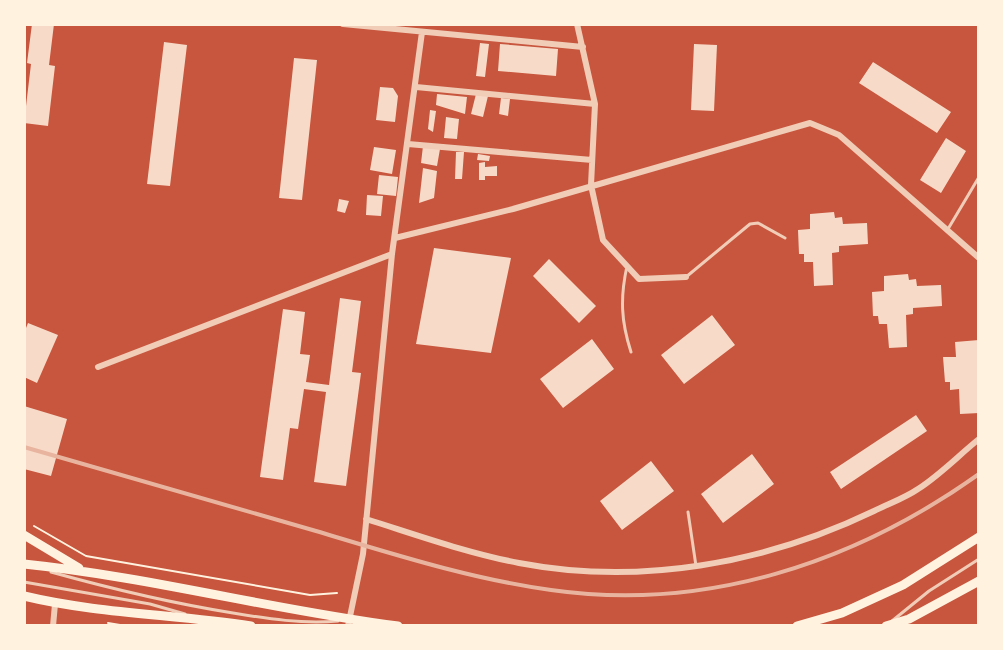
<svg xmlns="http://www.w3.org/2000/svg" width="1003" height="650" font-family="'Times New Roman',serif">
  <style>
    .building { fill: #f7dbc8 }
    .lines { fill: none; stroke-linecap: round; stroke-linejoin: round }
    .path { stroke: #fff3e0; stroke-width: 2 }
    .service { stroke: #f1ccb7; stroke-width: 3 }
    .minor { stroke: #f1ccb7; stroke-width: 6 }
    .secondary { stroke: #fff3e0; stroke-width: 9 }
    .rail { stroke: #e9b49f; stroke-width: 4 }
  </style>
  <rect width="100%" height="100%" fill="#c8553d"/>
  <path class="building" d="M32,24H54L49,65L55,66L48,126L24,123L31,64L27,63Z
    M164,42L187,45L170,186L147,184Z
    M480,43L489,44L485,77L476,76Z
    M500,44L558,49L556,76L498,71Z
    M694,44L717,45L714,111L691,110Z
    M294,58L317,60L302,200L279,198Z
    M873,62L951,112L937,133L859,83Z
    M380,87L393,88L398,96L395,122L376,120Z
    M437,94L467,97L465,114L436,105Z
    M476,94L488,96L483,117L471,114Z
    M501,98L510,99L508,116L499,114Z
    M430,110L436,111L433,132L428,129Z
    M446,117L459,119L457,139L444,138Z
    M946,138L966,151L941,193L920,180Z
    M423,146L440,149L437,166L421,163Z
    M374,147L396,150L392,174L370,170Z
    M456,152H464L462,179H455Z
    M478,154L490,156L489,161L477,160Z
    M485,162V167L497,166V176H485V180H479V163Z
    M423,168L437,171L434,198L419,203Z
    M379,175L398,177L396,196L377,194Z
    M367,195L383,196L381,216L366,215Z
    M339,199L349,201L345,213L337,211Z
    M834,212L835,218L842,217L843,224L867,223L868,244L839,246V252L832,253L833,285L814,286L813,262H804V254H799L798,230L810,229V214Z
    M434,248L511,258L491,353L416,344Z
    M549,259L596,306L579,323L533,276Z
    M908,274L909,280L916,279L917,286L941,285L942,306L913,308V314L906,315L907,347L889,348L887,324H879L878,316H873L872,292L884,291V276Z
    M340,298L361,301L352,372L361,373L346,486L314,482L326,392L304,389L298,429L290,428L283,480L260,477L283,309L305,312L300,354L310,355L306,382L329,385Z
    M712,315L735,345L684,384L661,355Z
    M28,323L58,335L37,383L24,377V333Z
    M592,339L614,369L563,408L540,379Z
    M979,340V413L960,414L959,389L950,390V382H945L943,357H956L955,342Z
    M24,406L67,419L51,476L24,469Z
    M916,415L927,431L841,489L830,472Z
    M752,454L774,484L723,523L701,494Z
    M651,461L674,491L622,530L600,501Z"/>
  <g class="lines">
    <path class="path" d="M34,526L86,556L310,595L337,593
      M108,623L126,626"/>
    <path class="service" d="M948,229L979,177
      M627,266C620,298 621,321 631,352
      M686,277L750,224L758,223L785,238
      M688,512L696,566
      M51,572C112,589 171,603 233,613C269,619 302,624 338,621
      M24,582L150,604L185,614
      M892,621L929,591L979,559"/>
    <path class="minor" d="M343,24L583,47
      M577,24L595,104L591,185L603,240L639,279L686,277
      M416,87L595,104
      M408,144L592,160
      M395,238L513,209L810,123L839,135L979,258
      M98,367L392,254
      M366,519C417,535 467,553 519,563C639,586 764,564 874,511C888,504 905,498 918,489C940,475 959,455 979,439
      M53,626L55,604
      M348,626L363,554L392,254L422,32"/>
    <path class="secondary" d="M24,535L79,568
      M24,564C150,577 273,610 398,626
      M24,596C99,614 175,614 251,626
      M797,626L842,613L903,585L979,537
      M886,626L909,619L979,581"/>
    <path class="rail" d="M24,447C121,475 218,503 316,531C393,554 471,579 551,590C706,612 854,563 979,474"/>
  </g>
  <rect width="1003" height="650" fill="none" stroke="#fff3e0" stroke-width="52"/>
</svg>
